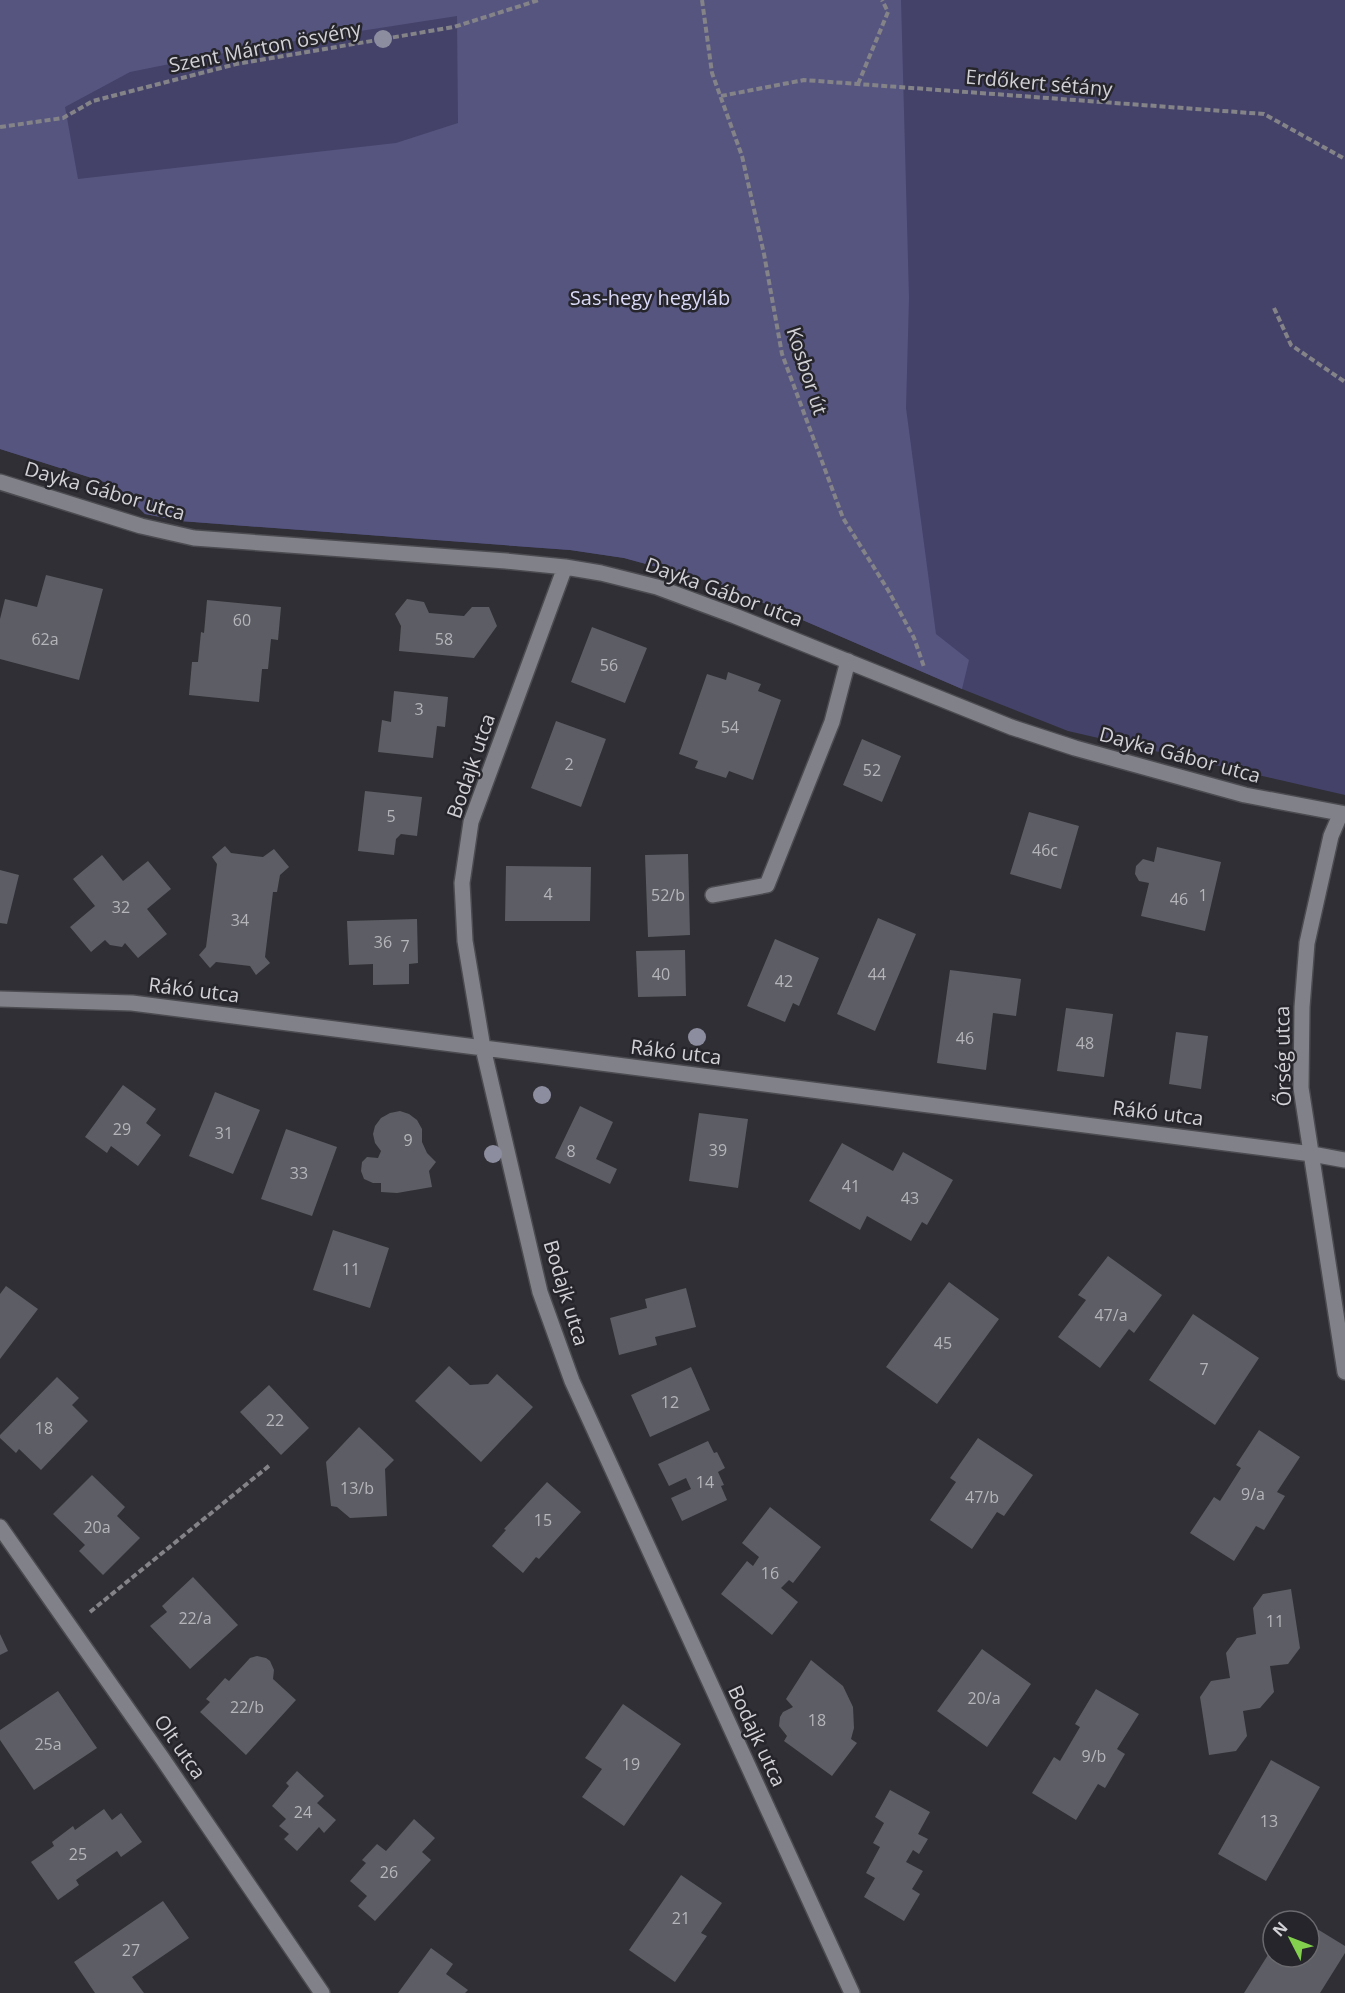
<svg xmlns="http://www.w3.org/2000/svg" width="1345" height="1993" font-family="'Open Sans',sans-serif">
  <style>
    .green { fill: #444269 }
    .forest { fill: #565580; fill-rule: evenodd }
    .building { fill: #5d5d65 }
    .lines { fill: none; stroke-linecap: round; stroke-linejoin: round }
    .service-casing { stroke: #4b4b51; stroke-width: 18 }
    .minor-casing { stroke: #4b4b51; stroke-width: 18 }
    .path { stroke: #838388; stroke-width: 4; stroke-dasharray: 6 3; stroke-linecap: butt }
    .service { stroke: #818189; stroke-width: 15 }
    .minor { stroke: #818189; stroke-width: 15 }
    .tree { fill: #8d8da0 }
    .labels { text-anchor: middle; stroke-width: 5; stroke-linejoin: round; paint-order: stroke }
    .number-label { font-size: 16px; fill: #b4b4ba }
    .street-label { font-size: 20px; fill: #d1d1d6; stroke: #25252b }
    .park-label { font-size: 20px; fill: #dadaf8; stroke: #25252b }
  </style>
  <rect width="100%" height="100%" fill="#2f2f35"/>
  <path class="green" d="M0,0H1345V795L1068,731L962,689L719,584L624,558L570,550L180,521L145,514L117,486L0,449Z"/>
  <path class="forest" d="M0,0H901L909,298L906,408L936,634L969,660L962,689L719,584L624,558L570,550L180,521L145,514L117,486L0,449ZM457,16L458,123L396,143L78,179L65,107L130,72L244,49Z"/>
  <path class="building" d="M46,575L103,589L79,680L0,659V619L5,599L37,607Z
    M407,599L424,602L429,613L464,616L472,607H489L497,626L474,658L399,651L401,626L395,614Z
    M207,600L281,607L278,640L271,639L268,669H262L259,702L189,695L192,662H198L201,632L204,633Z
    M592,627L647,648L625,703L571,682Z
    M728,672L761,684L758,691L781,700L753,780L729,771L726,778L695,768L698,761L679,754L707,674L726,680Z
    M394,691L448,697L445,727L437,726L433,758L378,752L382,720L391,722Z
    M556,721L606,739L581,807L531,788Z
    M862,739L901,756L882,802L843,785Z
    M365,791L422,797L417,836L401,834L396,839L394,855L358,851Z
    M1029,812L1079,826L1061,889L1010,874Z
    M225,846L231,853L263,857L274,849L289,867L280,875L277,892H273L265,957L270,963L256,975L250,966L216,962L210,968L199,955L206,947L217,864L212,857Z
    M1157,847L1221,862L1205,931L1141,916L1149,883L1139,881L1135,874L1136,866L1143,859L1154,862Z
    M688,854L690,935L648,937L645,855Z
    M102,855L123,881L148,861L171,889L147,909L167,934L138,958L125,943L122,947L110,945L105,940L91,952L70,927L95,906L73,879Z
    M506,866L591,867L590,921H505Z
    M0,870L19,875L7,924L0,923Z
    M878,918L916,934L875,1031L837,1014Z
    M417,919L418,963L409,964V984L373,985V964L349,965L347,921Z
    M775,939L819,958L799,1006L793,1003L785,1022L747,1006Z
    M685,950L686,996L638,997L636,951Z
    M950,970L1021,979L1016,1016L993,1013L986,1070L937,1063Z
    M1066,1008L1113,1014L1104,1077L1057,1071Z
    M1176,1032L1208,1036L1201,1089L1169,1084Z
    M123,1085L156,1109L146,1123L161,1135L138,1166L111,1146L107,1153L85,1137Z
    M215,1092L260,1110L233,1174L189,1156Z
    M580,1106L613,1122L596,1159L617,1169L610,1184L555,1158Z
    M400,1111L409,1114L417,1120L422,1129V1142L427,1153L436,1162L429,1171L432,1187L397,1193L381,1192V1183H373L364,1179L361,1171L362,1162L367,1157L378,1158L381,1151L375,1143L373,1134L375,1126L381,1118L390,1113Z
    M699,1113L748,1119L738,1188L689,1181Z
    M286,1129L337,1147L312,1216L261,1199Z
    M842,1143L893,1171L903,1152L953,1180L927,1225L922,1222L911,1241L867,1216L860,1230L809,1201Z
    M333,1230L389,1248L370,1308L313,1290Z
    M1108,1256L1162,1295L1134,1333L1129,1329L1100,1368L1058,1337L1086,1300L1078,1295Z
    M949,1282L999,1319L937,1404L886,1367Z
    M6,1286L38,1309L0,1359V1294Z
    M686,1288L696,1327L655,1337L657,1345L619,1355L610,1318L647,1308L645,1299Z
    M1193,1314L1259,1358L1215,1425L1149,1380Z
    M449,1366L470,1385L488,1384L497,1374L533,1407L481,1462L415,1401Z
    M691,1367L710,1410L650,1437L631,1395Z
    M57,1377L79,1398L72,1405L88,1421L41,1470L19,1449L16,1453L0,1438V1435Z
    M269,1385L309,1428L281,1455L240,1412Z
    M359,1427L394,1460L385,1469L387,1516L350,1518L337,1507L331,1506L326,1462Z
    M1259,1430L1300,1457L1277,1492L1285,1496L1264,1530L1256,1526L1234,1561L1190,1533L1214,1497L1220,1501L1241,1468L1236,1465Z
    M978,1438L1033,1475L1004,1516L997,1512L972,1549L930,1520L956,1482L950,1478Z
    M708,1441L714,1453L717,1452L725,1468L718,1472L724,1485L721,1486L727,1500L682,1521L671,1498L691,1489L686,1478L669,1486L658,1464Z
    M92,1475L125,1507L117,1516L140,1538L103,1575L79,1551L85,1545L53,1514Z
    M547,1482L581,1512L539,1559L536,1557L523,1573L492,1546L506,1530L504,1529Z
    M770,1507L821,1547L793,1583L789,1580L781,1588L798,1602L772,1635L721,1594L747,1561L753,1566L759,1557L742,1543Z
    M193,1577L238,1625L190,1669L150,1626L167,1612L162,1606Z
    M1291,1589L1300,1648L1288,1664L1270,1666L1274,1692L1260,1708L1243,1711L1247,1736L1236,1751L1209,1755L1200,1697L1211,1681L1230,1678L1226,1653L1237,1638L1256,1634L1253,1608L1263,1594Z
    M0,1634L8,1651L0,1655Z
    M982,1649L1031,1684L987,1747L937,1711Z
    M257,1656L266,1658L270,1661L274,1670L273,1679L296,1700L246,1755L200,1712L210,1702L206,1699L225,1678L229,1681L250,1658Z
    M811,1660L843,1686L853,1707L854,1728L851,1739L857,1743L832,1776L784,1741L787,1736L779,1726L780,1717L783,1712L793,1707L786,1699Z
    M1096,1689L1139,1714L1117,1749L1125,1754L1105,1788L1098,1784L1076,1820L1032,1793L1054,1757L1060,1761L1080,1727L1075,1724Z
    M58,1691L97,1748L34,1790L0,1740V1730Z
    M623,1704L681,1744L624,1826L582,1797L602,1769L585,1758Z
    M1271,1760L1320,1787L1266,1881L1218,1854Z
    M297,1771L324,1796L317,1803L336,1820L324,1833L319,1827L297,1851L284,1839L289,1834L279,1826L286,1819L272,1806L289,1786L286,1783Z
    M890,1790L930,1812L918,1834L928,1839L919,1854L913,1850L906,1862L923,1871L912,1889L920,1894L904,1921L864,1897L875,1878L866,1873L880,1847L873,1843L884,1823L875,1817Z
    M104,1809L112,1820L121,1813L142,1842L121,1857L117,1851L76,1880L79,1885L58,1900L31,1862L54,1846L52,1842L73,1826L75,1830Z
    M414,1819L435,1838L422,1852L431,1860L375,1921L358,1906L367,1896L350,1881L366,1863L362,1860L377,1844L386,1851Z
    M681,1875L722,1903L701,1933L707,1936L675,1982L629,1950Z
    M163,1901L189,1938L132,1977L144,1993H95L74,1962Z
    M1309,1924L1345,1946V1953L1320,1993H1244L1273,1947V1957H1309Z
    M431,1948L453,1964L446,1974L468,1990L465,1993H398Z"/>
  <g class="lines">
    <defs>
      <path id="service" d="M713,895L767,885L832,722L848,661"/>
      <path id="minor" d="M0,482L141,526L194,538L506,561L565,567L601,573L657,587L735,616L1011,727L1075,748L1245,795L1345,814
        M565,567L471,822L462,883L465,941L483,1048L540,1292L572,1381L852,1993
        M1341,813L1331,836L1307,943L1302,1007L1301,1088L1345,1372
        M0,999L132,1003L1312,1154L1345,1160
        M0,1527L162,1758L322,1993"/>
    </defs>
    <use href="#service" class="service-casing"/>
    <use href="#minor" class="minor-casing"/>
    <path class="path" d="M702,0L712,73L742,156L764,254L782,354L843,518L888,590L914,638L924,667
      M858,84L888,12L882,0
      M721,96L804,80L1264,114L1345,159
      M0,127L63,118L93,101L236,64L454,27L539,0
      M1274,308L1291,345L1345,382
      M90,1612L270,1465"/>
    <use href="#service" class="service"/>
    <use href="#minor" class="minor"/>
  </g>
  <g class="tree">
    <circle cx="383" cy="39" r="9"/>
    <circle cx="697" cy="1037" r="9"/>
    <circle cx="542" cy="1095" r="9"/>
    <circle cx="493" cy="1154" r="9"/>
  </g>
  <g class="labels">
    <g class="number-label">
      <text x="242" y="626">60</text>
      <text x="45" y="645">62a</text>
      <text x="444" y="645">58</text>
      <text x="609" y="671">56</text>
      <text x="419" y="715">3</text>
      <text x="730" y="733">54</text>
      <text x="569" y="770">2</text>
      <text x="872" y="776">52</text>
      <text x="391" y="822">5</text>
      <text x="1045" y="856">46c</text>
      <text x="548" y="900">4</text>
      <text x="668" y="901">52/b</text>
      <text x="1203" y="901">1</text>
      <text x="1179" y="905">46</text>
      <text x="121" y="913">32</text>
      <text x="240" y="926">34</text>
      <text x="383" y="948">36</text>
      <text x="405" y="952">7</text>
      <text x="661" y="980">40</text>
      <text x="877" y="980">44</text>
      <text x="784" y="987">42</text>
      <text x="965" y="1044">46</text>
      <text x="1085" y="1049">48</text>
      <text x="122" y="1135">29</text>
      <text x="224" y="1139">31</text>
      <text x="408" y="1146">9</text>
      <text x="718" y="1156">39</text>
      <text x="571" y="1157">8</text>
      <text x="299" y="1179">33</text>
      <text x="851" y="1192">41</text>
      <text x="910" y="1204">43</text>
      <text x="351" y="1275">11</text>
      <text x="1111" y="1321">47/a</text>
      <text x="943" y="1349">45</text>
      <text x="1204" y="1375">7</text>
      <text x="670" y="1408">12</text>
      <text x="275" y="1426">22</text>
      <text x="44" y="1434">18</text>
      <text x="705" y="1488">14</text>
      <text x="357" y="1494">13/b</text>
      <text x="1253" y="1500">9/a</text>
      <text x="982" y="1503">47/b</text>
      <text x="543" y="1526">15</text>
      <text x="97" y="1533">20a</text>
      <text x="770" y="1579">16</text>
      <text x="195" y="1624">22/a</text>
      <text x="1275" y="1627">11</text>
      <text x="984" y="1704">20/a</text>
      <text x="247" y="1713">22/b</text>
      <text x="817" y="1726">18</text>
      <text x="48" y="1750">25a</text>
      <text x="1094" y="1762">9/b</text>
      <text x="631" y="1770">19</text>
      <text x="303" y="1818">24</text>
      <text x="1269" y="1827">13</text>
      <text x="78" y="1860">25</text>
      <text x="389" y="1878">26</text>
      <text x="681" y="1924">21</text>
      <text x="131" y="1956">27</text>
    </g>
    <g class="street-label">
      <text transform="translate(265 47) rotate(-11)" y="7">Szent Márton ösvény</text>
      <text transform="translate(1039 83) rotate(5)" y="7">Erdőkert sétány</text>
      <text transform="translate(807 371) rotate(72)" y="7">Kosbor út</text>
      <text transform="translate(105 491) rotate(16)" y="7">Dayka Gábor utca</text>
      <text transform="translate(724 592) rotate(20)" y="7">Dayka Gábor utca</text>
      <text transform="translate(1180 755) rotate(15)" y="7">Dayka Gábor utca</text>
      <text transform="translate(471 766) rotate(-71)" y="7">Bodajk utca</text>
      <text transform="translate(194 990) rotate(7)" y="7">Rákó utca</text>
      <text transform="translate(676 1052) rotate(7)" y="7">Rákó utca</text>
      <text transform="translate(1283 1056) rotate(-91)" y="7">Őrség utca</text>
      <text transform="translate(1158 1113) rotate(7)" y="7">Rákó utca</text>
      <text transform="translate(566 1293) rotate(73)" y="7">Bodajk utca</text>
      <text transform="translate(757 1736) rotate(65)" y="7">Bodajk utca</text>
      <text transform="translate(180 1747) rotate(55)" y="7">Olt utca</text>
    </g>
    <g class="park-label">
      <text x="650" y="305">Sas-hegy hegyláb</text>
    </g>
  </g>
  <g transform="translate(1291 1939) rotate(312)"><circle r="28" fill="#25252b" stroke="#6a6a6f" stroke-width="1.5"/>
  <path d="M0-4.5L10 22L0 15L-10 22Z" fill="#83d04e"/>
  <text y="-9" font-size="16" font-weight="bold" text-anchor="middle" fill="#d1d1d6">N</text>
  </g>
</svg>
